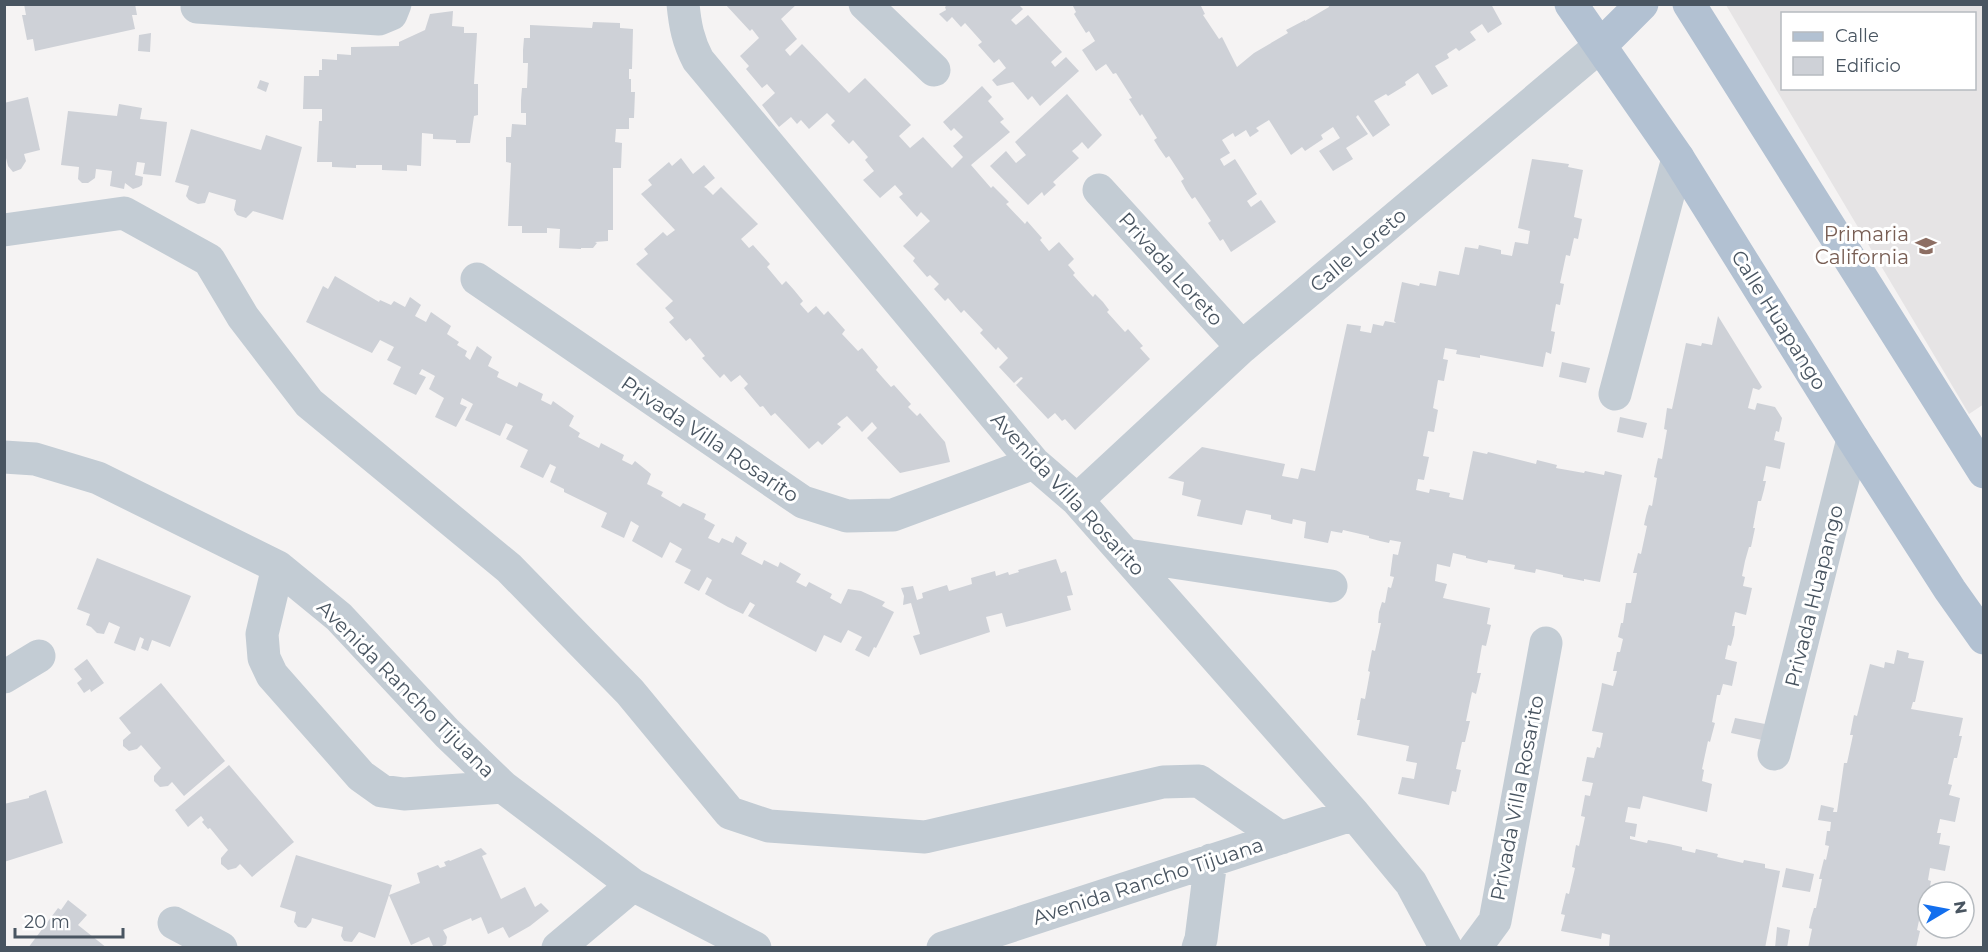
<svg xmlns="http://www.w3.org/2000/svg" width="1988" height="952" font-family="Montserrat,sans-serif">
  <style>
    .education { fill: #e6e4e5; fill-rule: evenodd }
    .building { fill: #ced1d7 }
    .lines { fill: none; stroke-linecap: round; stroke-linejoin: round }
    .minor { stroke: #c3ccd4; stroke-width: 33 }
    .major { stroke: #b2c1d2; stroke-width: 33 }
    .labels { text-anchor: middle; stroke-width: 6; stroke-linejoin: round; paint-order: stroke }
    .education-label { font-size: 20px; fill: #785e54; stroke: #fff; text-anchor: end }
    .street-label { font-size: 20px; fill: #495561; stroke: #fff }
  </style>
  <rect width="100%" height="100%" fill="#f5f3f3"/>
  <path class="education" d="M1726,5H1983L1984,404L1969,414ZM1782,14H1974V88H1782Z"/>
  <path class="building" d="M24,4H135L137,15H132L135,29L35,51L33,39L27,40L22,15H26Z
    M725,4H797L781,19L797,39L785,50L790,56L802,44L849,93L865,78L911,125L899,136L910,148L923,137L952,168L963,157L953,146L963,137L954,128L951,131L943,122L982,86L992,97L988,101L1004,119L1000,122L1010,132L971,165L991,188L993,186L1009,202L1006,204L1025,224L1027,221L1042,238L1040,240L1049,251L1059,242L1074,259L1068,265L1075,273L1073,275L1093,297L1095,294L1103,302L1109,310L1107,312L1125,332L1128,329L1143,346L1140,348L1150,359L1075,430L1065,419L1062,421L1055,413L1048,419L1016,385L1023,378L1021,377L1014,383L999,367L1008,358L998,347L996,350L980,333L983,330L964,310L961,313L948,298L945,301L934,289L939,284L930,275L927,277L913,261L915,258L903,246L930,221L921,212L917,217L899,197L903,194L895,185L880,198L863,180L874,171L865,160L868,157L853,140L849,144L831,125L835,121L827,113L809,129L801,120L797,124L791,117L779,127L775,122L762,105L775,93L767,84L762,88L746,69L749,66L740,56L759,38L752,29L750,31Z
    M948,4H1018L1023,9L1011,20L1016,25L1028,15L1062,52L1051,62L1055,67L1066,57L1079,71L1040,106L1032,96L1028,100L1013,82L997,86L992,80L1006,68L999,59L994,63L978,45L982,42L965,23L961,27L952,17L947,22L939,14L946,10L945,7Z
    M1072,4H1200L1205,14L1203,15L1219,39L1222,37L1237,67L1254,53L1288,33L1286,30L1305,20V21L1329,7L1328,4H1491L1502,24L1488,33L1482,24L1470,32L1476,40L1459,51L1456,48L1447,54L1449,58L1435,66L1448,86L1432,95L1418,73L1405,82L1406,85L1388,96L1386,94L1374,101L1390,125L1373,137L1358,115L1356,117L1368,134L1346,148L1353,159L1333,171L1319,151L1340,138L1333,127L1321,135L1323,139L1305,151L1302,147L1291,155L1269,120L1256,128L1259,131L1250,137L1246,130L1235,137L1233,133L1222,140L1230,153L1220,159L1224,166L1235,159L1257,194L1247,201L1251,207L1261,200L1276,222L1231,252L1223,239L1220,241L1208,223L1211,221L1195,197L1192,199L1186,190L1181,181L1184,179L1169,156L1166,158L1159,148L1154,140L1157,138L1142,114L1140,116L1129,99L1132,98L1116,73L1113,74L1106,64L1096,71L1082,50L1095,41L1089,31L1086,33L1074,14L1076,12Z
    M453,11L452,26L464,27V33H477L474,84H478V115L474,116L470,143H456V140L433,139V134L422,133L421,166L407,165V171L382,170V165H356V168L332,167V162H317L319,121H322V109H303L304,76H319V70H322V59L337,60V54L351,55V47L399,46V42L425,30L430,14Z
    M593,22L620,23V28L633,29L632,69H629V79H631V92H635L634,118H629V129H616L615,142L622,143L621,168H613V230H608V241L595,242L597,243L593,248H581V249L559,248L560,229L547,228V233H522V226H508L511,163L506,162V137H511L512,124L526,125V113H521V100L522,88H527L528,63H523V50L524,38H530V25L592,28Z
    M151,33L150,52L138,51L139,35Z
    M260,80L269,83L266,92L257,88Z
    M1067,94L1102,135L1088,149L1082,142L1078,146L1072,151L1079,158L1053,182L1056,185L1044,196L1042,192L1028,205L990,166L1006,151L1016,163L1026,155L1015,142Z
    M28,97L40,150L24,154L26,161L21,169L13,172L8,166L6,158H4V103Z
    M119,104L142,108L140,119L167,122L161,176L143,174L145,163L137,162L135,175L143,177L142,185L139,187L133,189L125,183L124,189L110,186L112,171L96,169L95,178L88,183H82L78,179L79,167L61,165L68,111L117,116Z
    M191,129L261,150L266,135L302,147L283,220L253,211L246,218L237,215L234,210L236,200L209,192L205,203L198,204L189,200L186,196L189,186L175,182Z
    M681,158L693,174L704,165L715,178L704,187L706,188L713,195L721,187L758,224L741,239L749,248L753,245L770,264L767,267L782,285L786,281L794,290L803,301L800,304L808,313L816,306L824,315L828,311L845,330L842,334L858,351L862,348L878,367L876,370L883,378L891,387L894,385L911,404L908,407L917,416L920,413L945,442L950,462L900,473L867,438L877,428L872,422L862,432L847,416L837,424L841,427L822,445L818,441L809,449L775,413L771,416L763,406L760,407L744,388L748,384L740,375L731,382L724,374L720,378L702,358L705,356L690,338L686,341L669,322L674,318L665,308L673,301L636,264L648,254L644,249L663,232L667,236L675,230L641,194L652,185L648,180L669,162L672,166Z
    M1532,159L1569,164L1568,167L1583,170L1574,217L1582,219L1578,239L1574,238L1570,256L1566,255L1560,283L1564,284L1560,305L1556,304L1551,331L1555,332L1551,354L1546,352L1543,367L1480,355V358L1456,354L1457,350L1445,348L1443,359L1448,360L1444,381L1438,380L1433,408L1438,410L1434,432L1428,431L1423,456L1429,457L1424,480L1418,479L1416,490L1429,493L1430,489L1450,493L1449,497L1463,500L1473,451L1487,454L1488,452L1536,464L1537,460L1557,465L1556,468L1584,473L1585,471L1604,475L1605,471L1622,475L1600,582L1584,579V581L1574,579L1563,577V575L1536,569L1535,573L1514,569L1515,565L1488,560L1487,563L1466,558V556L1453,553L1450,567L1437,564L1435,581L1447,584L1443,598L1490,608L1487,624L1491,625L1486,646L1482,645L1477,673H1481L1476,694L1472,692L1466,721H1470L1465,742H1462L1456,769L1461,770L1456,792L1452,791L1449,805L1398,794L1402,777L1414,779L1417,763L1406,761L1409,746L1357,735L1360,720H1357L1361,698L1365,699L1370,672L1368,671L1372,650L1375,651L1381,623H1378L1379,612L1382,602L1385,603L1388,587L1391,588L1394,577L1390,576L1393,554L1398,555L1401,542L1390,540L1389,543L1380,541L1369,538V536L1343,530L1342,533L1331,531L1328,543L1304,538L1306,522L1293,519L1292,524L1282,522L1271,519V515L1246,510L1242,525L1197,516L1201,500L1182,495L1184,482L1168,478L1202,447L1285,464L1282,476L1298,479L1301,468L1315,471L1347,324L1361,326L1360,331L1371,333L1373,324L1383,326L1385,321L1396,323L1394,321L1402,282L1419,286L1420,283L1436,286L1439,271L1459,275L1465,247L1478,249L1479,245L1501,250V254L1512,256L1515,242L1528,244L1530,231L1518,228Z
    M335,276L379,302L380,300L391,305L394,301L405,307L410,297L421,305L415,316L426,322L431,312L451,326L447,334L459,342L457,345L467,351L465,356L470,360L477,346L492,357L488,366L499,372L497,377L517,387L519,382L543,394L541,400L551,405L553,401L574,416L569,426L580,433L578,437L599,448L601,443L624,455L622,460L632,465L635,461L651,474L647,484L663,492L661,496L680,507L683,503L706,514L704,519L715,525L708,538L719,543L722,538L733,543L736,536L747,543L741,554L762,565L764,560L778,567L780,562L801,574L796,582L806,587L809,582L832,594L830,598L841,604L848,589L861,591L885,602L882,606L894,612L876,648L874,647L869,657L855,650L862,637L848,630L841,643L824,635L816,652L748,616L755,605L750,602L743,614L728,607L705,594L712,580L707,577L699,591L684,583L691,570L675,562L682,549L670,542L662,558L632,541L639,526L631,521L624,538L601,527L607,513L564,492V489L550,482L556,467L550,464L543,478L520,467L528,450L506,439L513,426L506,423L500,436L465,420L473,404L462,398L460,404L467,407L456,427L435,417L444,398L429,389L435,376L422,369L419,374L426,377L416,395L393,384L401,367L387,360L394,347L380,340L372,353L306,322L323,286L328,289Z
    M1718,316L1762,387L1759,390L1753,388L1748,408L1755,410L1757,403L1775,407L1782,418L1779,432L1776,431L1774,440L1785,443L1780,469L1766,466L1763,481H1766L1764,490L1761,501H1758L1753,528H1755L1751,547H1749L1745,561L1742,576L1745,577L1743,586L1752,588L1746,615L1735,612L1732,626H1735L1734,635L1731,646L1728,645L1725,659L1737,662L1732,686L1723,684L1720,695H1717L1712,722L1715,723L1710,742L1708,741L1702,769L1704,770L1702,781L1712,784L1707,812L1643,796L1640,809L1628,807L1625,822L1637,824L1635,837L1630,836V839L1647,843L1648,840L1669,844L1682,847V850L1695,853L1696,849L1718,854L1717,857L1743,863L1744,860L1765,864V868L1780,871L1765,948H1612L1609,947L1610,935L1602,933L1601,939L1561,931L1565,915L1561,914L1566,893L1569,894L1575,868L1572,867L1576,845L1579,846L1585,817L1581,816L1585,795L1590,796L1593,783L1582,781L1587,757L1594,758L1597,747L1600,748L1603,733L1592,731L1601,690L1602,683L1613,686L1617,671H1613L1617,652H1620L1623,639L1618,637L1621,623H1623L1626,603H1631L1637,573H1633L1638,553L1641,554L1647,526L1644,525L1646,516L1649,505L1652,506L1657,478L1654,477L1656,467L1658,458L1662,459L1667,430L1664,429L1667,408L1672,409L1686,343L1701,346L1702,343L1712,345Z
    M1562,362L1590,368L1586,383L1559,377Z
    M1620,417L1647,423L1643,438L1617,432Z
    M97,558L191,596L170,647L152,640L148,651L141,648L144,639L140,637L135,651L114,643L120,627L109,622L104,634L97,633L91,627L86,625L90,614L77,609Z
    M1056,559L1061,573L1066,571L1073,595L1067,596L1071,610L1006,627L1002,613L986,617L990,632L920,655L913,636L920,634L911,603L903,605L904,596L901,588L913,586L917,600L923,598L922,593L934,589L947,585L949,591L972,584L971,578L995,571L996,576L1008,572L1009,575L1019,572L1018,570Z
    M1897,650L1909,653L1908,658L1924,661L1915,702H1913L1911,709L1963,718L1959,736H1962L1957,758H1954L1948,784L1952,785L1949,795L1960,798L1955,822L1940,819L1937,833H1941L1939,844L1950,846L1945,871L1930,868L1928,880L1931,881L1927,902H1923L1917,930L1920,931L1916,948H1808L1812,929L1809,928L1811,918L1814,908H1816L1822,879H1819L1824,859L1826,860L1829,846L1825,845L1827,831H1830L1831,822L1818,820L1821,805L1834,808L1833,812H1837L1844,763H1847L1853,735H1850L1854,715L1857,716L1870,664L1884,668L1885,662L1894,664Z
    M87,659L104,683L91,692L90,689L84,693L77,683L82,679L74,669Z
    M161,683L225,761L184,796L172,782L168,786L160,787L154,781V776L161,768L141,745L137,749L129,751L123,746V740L131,733L119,718Z
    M1735,718L1765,724L1762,740L1731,733Z
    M229,765L294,842L252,877L240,864L236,868L228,870L221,864V858L228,850L210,828L208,829L202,822L204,820L201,816L188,827L175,810Z
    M46,790L63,843L4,862V804L29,798V796Z
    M481,848L487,854L482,856L501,899L525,887L535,907L541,903L549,911L530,926L509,938L503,927L488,934L481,917L472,921L471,918L443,930L447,937L446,944L440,947L433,946L429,937L411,945L389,895L375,938L359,932L352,942L344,941L341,936L343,927L312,918L311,922L306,928L298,927L294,922L296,912L280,907L296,855L392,885L389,895L420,883L417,873L438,865L440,868L446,866L444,862L449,860L450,861Z
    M1786,868L1814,874L1810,892L1782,887Z
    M68,900L87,915L78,925L107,948H28L58,908L61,910Z
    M1777,927L1790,930L1787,948H1775Z"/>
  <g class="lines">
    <path class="minor" d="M683,4C685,25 688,41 698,60L1034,463L1077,500L1354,814L1411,883L1446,948
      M865,4L934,70
      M197,7L379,19L391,14L395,4
      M1099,190L1242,347
      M4,230L124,213L209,260L243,317L309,403L509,568L630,692L730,813L769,826L925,837L1163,782L1199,781L1281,838
      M477,279L803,502L847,516L893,515L1034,463
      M1615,394L1678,158
      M4,457L35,459L98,478L278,567L339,617L447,733L503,787L633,885L755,948
      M1077,500L1242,347L1600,46
      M1127,555L1331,586
      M278,567L262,634L264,658L272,675L361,776L382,791L404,794L503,787
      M4,677L39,656
      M1774,754L1853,439
      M174,923L221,948
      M558,948L633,885
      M943,948L1354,814
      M1198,948L1201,939L1211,860
      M1475,948L1495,921L1546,643"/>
    <path class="major" d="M1571,4L1678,158L1853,439L1950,590L1984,638
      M1689,4L1984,472
      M1600,46L1642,4"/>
  </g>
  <defs>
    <symbol id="school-bare" viewBox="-9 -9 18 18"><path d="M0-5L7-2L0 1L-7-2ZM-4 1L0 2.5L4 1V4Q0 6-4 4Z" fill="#8d6e63" stroke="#fff" stroke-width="2.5" paint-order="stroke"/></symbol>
  </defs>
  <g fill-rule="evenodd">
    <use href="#school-bare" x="1911" y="231" width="30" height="30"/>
  </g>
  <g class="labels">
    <g class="education-label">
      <text x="1909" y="241">Primaria<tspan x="1909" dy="23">California</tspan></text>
    </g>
    <g class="street-label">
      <text transform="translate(1358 250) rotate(-40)" y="7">Calle Loreto</text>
      <text transform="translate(1171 269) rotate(48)" y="7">Privada Loreto</text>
      <text transform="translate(1779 320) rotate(58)" y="7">Calle Huapango</text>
      <text transform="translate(710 439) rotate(34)" y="7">Privada Villa Rosarito</text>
      <text transform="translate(1068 494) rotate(47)" y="7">Avenida Villa Rosarito</text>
      <text transform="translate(1814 596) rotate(-76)" y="7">Privada Huapango</text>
      <text transform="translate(406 689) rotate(45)" y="7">Avenida Rancho Tijuana</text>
      <text transform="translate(1517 798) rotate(-79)" y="7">Privada Villa Rosarito</text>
      <text transform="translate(1148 881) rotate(-18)" y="7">Avenida Rancho Tijuana</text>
    </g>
  </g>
  <rect width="1988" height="952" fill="none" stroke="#495561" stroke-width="12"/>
  <rect x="1781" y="12" width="195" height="78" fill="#ffffff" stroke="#b6bbc0" stroke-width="1.5"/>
  <rect x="1793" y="32" width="30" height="9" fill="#b2c1d2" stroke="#b6bbc0" stroke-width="1.5"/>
  <text x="1835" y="42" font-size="18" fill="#495561">Calle</text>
  <rect x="1793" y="57" width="30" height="18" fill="#ced1d7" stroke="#b6bbc0" stroke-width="1.5"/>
  <text x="1835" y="72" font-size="18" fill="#495561">Edificio</text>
  <g transform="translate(1946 910) rotate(80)"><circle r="28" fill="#ffffff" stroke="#b6bbc0" stroke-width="1.5"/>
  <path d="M0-4.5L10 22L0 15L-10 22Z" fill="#136fee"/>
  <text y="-9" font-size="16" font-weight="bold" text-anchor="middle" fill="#495561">N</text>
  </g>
  <path d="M15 928v9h108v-9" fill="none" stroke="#495561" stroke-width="3"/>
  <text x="24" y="928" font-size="18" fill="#495561" stroke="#ffffff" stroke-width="4.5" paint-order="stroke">20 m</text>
</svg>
